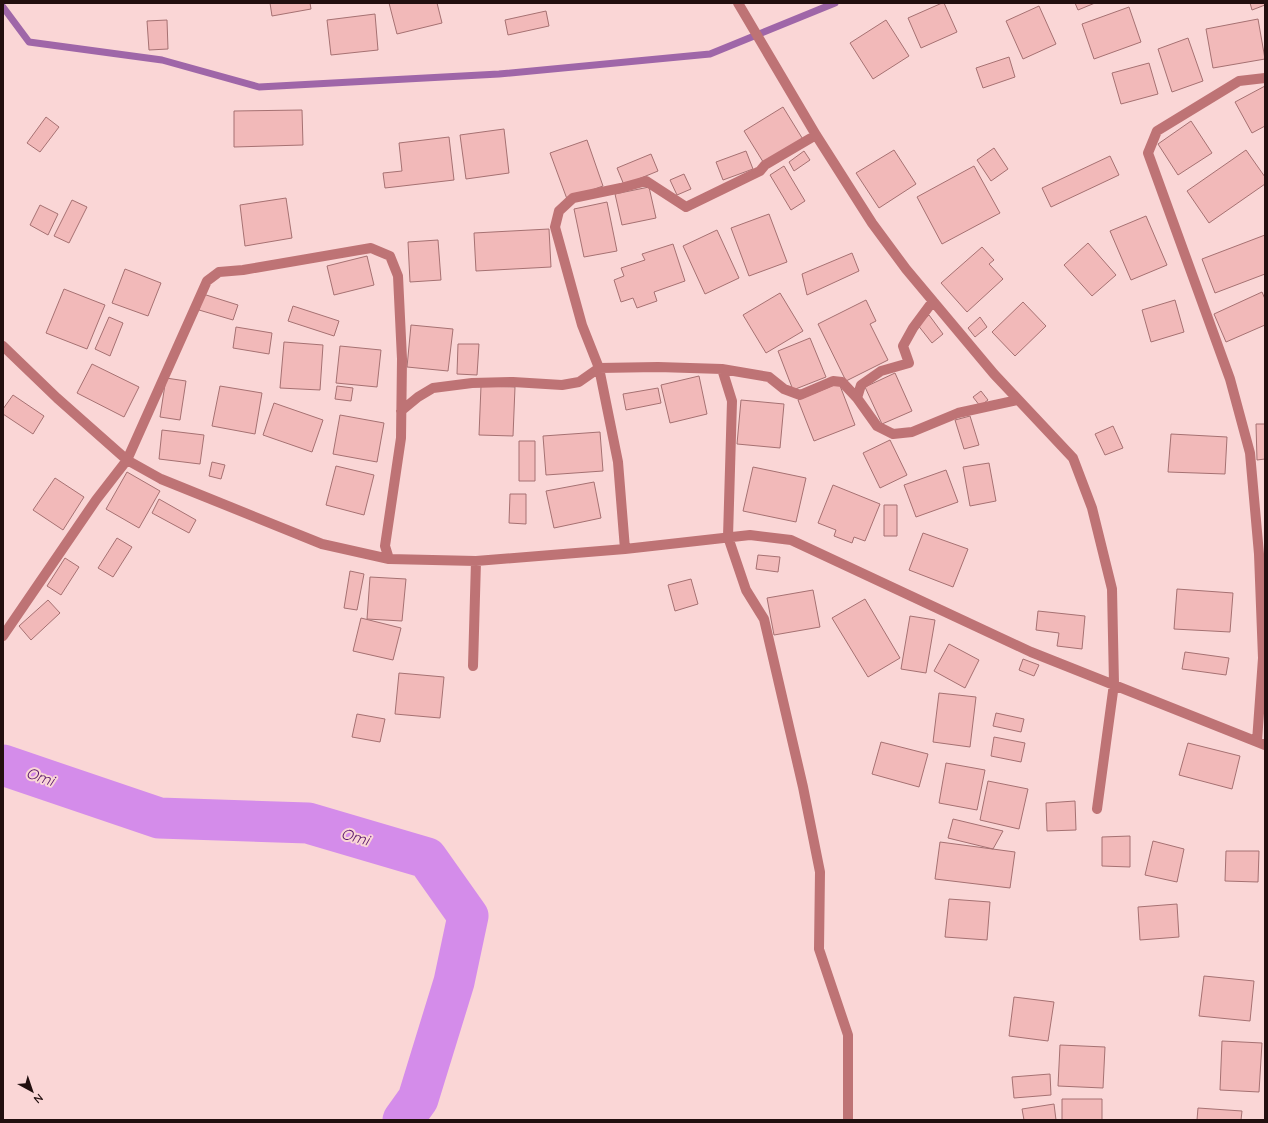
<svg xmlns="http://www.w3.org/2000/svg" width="1268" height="1123" font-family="Quicksand,sans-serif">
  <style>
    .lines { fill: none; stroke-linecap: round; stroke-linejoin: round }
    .stream { stroke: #9f66a8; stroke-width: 7 }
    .river { stroke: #d48cea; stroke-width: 41 }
    .building { fill: #f2b9b9; stroke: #a67172 }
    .minor { stroke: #be7375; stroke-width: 10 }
    .labels { text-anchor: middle; stroke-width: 4; stroke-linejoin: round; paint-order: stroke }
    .water-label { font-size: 15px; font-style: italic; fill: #571469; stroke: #fad6d6 }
  </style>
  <rect width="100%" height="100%" fill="#fad6d6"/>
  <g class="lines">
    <path class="stream" d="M3,7L29,42L162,60L259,87L499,74L710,54L835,3"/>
    <path class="river" d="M3,765L159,818L308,823L427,858L468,916L454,982L418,1099L403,1120"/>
  </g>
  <path class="building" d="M270,3H310L311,9L272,16Z
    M389,3H437L442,23L397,34Z
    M942,3H944L957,32L921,48L908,18Z
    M1075,3H1095L1078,10Z
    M1250,3H1265V5L1252,10Z
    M1039,6L1056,44L1023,59L1006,21Z
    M1129,7L1141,42L1094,59L1082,24Z
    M546,11L549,26L508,35L505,20Z
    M375,14L378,50L331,55L327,20Z
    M1258,19L1265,59L1213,68L1206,29Z
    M167,20L168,49L149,50L147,21Z
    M886,20L909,56L873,79L850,43Z
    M1188,38L1203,81L1172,92L1158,49Z
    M1009,57L1015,77L983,88L976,68Z
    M1149,63L1158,94L1121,104L1112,73Z
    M1265,86V126L1252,133L1235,102Z
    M783,107L804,141L765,165L744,131Z
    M302,110L303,145L234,147V111Z
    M46,117L59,127L40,152L27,143Z
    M1191,121L1212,153L1178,175L1158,144Z
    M504,129L509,173L466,179L460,135Z
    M449,137L454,180L385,188L383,173L402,171L399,143Z
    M587,140L603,186L567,199L550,153Z
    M994,148L1008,169L991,181L977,160Z
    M894,150L916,184L879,208L856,173Z
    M1246,150L1265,177V184L1209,223L1187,191Z
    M746,151L753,169L723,180L716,162Z
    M804,151L810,160L794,171L789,162Z
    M651,154L658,171L624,185L617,168Z
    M1110,156L1119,175L1051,207L1042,188Z
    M784,166L805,201L791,210L770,175Z
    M974,166L1000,213L942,244L917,197Z
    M684,174L691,189L677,195L670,180Z
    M649,187L656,218L622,225L615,194Z
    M286,198L292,238L245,246L240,205Z
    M72,200L87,207L69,243L54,236Z
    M607,202L617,251L584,257L574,209Z
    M40,205L58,214L48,235L30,225Z
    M769,214L787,262L749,276L731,228Z
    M1146,216L1167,265L1131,280L1110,231Z
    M549,229L551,267L476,271L474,233Z
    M717,230L739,278L705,294L683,246Z
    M1265,235V274L1215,293L1202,259Z
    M438,240L441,280L410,282L408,242Z
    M1088,243L1116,275L1092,296L1064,265Z
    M673,244L685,281L654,292L657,301L637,308L633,298L621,302L614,280L624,276L621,268L645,260L642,254Z
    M982,247L994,260L989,264L1003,279L967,312L941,283Z
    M852,253L859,271L807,295L802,274Z
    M367,256L374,285L334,295L327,266Z
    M125,269L161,283L148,316L112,303Z
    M64,289L105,305L87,349L46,333Z
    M1262,292L1265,299V325L1226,342L1214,314Z
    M780,293L803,331L766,353L743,315Z
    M203,294L238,305L233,320L199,310Z
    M866,300L876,321L870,324L888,360L846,381L818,324Z
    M1175,300L1184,332L1151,342L1142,310Z
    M1023,302L1046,326L1015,356L992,332Z
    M293,306L339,321L334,336L288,321Z
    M929,315L943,334L932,343L917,324Z
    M109,317L123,323L110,356L95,349Z
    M980,317L987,327L975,337L968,328Z
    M411,325L453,329L448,371L407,367Z
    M236,327L272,333L269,354L233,348Z
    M810,338L826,377L793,390L778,351Z
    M284,342L323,345L320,390L280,388Z
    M458,344H479L477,375L457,374Z
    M340,346L381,350L377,387L336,383Z
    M92,364L139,387L124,417L77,393Z
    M895,373L912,411L882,424L865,387Z
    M699,376L707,414L670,423L661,385Z
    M166,378L186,381L180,420L160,417Z
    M839,383L855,425L814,441L798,400Z
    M220,386L262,393L255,434L212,426Z
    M337,386L353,388L351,401L335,399Z
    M481,386L515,387L513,436L479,435Z
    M658,388L661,403L626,410L623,394Z
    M981,391L988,400L980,406L973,397Z
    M13,395L44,416L33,434L3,414V409Z
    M741,400L784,404L780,448L737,444Z
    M274,403L323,420L312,452L263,435Z
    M340,415L384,423L377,462L333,454Z
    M970,416L979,445L964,449L955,420Z
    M1256,424H1265V459L1257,460Z
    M1113,426L1123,448L1105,455L1095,434Z
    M162,430L204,435L200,464L159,459Z
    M600,432L603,471L546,475L543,436Z
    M1171,434L1227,437L1225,474L1168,472Z
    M890,440L907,475L880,488L863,453Z
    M519,441H535V481H519Z
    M212,462L225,465L221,479L209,476Z
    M989,463L996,501L970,506L963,467Z
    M336,466L374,475L364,515L326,505Z
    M753,467L806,478L796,522L743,511Z
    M946,470L958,502L916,517L904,485Z
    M127,472L160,491L139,528L106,509Z
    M55,478L84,497L63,530L33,510Z
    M594,482L601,518L554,528L546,491Z
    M833,485L880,504L865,541L854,537L852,543L834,536L836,530L818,523Z
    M510,494H526V524L509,523Z
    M159,499L196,520L189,533L152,513Z
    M884,505H897V536H884Z
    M923,533L968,549L953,587L909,570Z
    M117,538L132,547L113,577L98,568Z
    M758,555L780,557L778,572L756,569Z
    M65,558L79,567L61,595L47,586Z
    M350,571L364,574L357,610L344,608Z
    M370,577L406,579L402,621L367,619Z
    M691,579L698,604L675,611L668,585Z
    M1177,589L1233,593L1230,632L1174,629Z
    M813,590L820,627L774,635L767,598Z
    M865,599L900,658L868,677L832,618Z
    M48,600L60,613L31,640L19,626Z
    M1038,611L1085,616L1082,649L1057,646L1059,633L1036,630Z
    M910,616L935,620L926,673L901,669Z
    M361,618L401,628L393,660L353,651Z
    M949,644L979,660L965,688L934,671Z
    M1185,652L1229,658L1226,675L1182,669Z
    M1023,659L1039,665L1034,676L1019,670Z
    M399,673L444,677L440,718L395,714Z
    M939,693L976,697L970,747L933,742Z
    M996,713L1024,719L1021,732L993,726Z
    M357,714L385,719L380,742L352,737Z
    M994,737L1025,743L1021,762L991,756Z
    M881,742L928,754L919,787L872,774Z
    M1188,743L1240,756L1232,789L1179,775Z
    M946,763L985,770L977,810L939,803Z
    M988,781L1028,789L1019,829L980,820Z
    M1075,801L1076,830L1047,831L1046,803Z
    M953,819L1003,831L993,849L948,838Z
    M1130,836V867L1102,866V837Z
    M1153,841L1184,849L1177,882L1145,875Z
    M940,842L1015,852L1010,888L935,879Z
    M1226,851H1259L1258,882L1225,881Z
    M949,899L990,902L987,940L945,937Z
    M1177,904L1179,937L1140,940L1138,907Z
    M1204,976L1254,981L1250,1021L1199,1016Z
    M1014,997L1054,1002L1048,1041L1009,1036Z
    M1222,1041L1262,1043L1259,1092L1220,1090Z
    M1060,1045L1105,1047L1103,1088L1058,1086Z
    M1050,1074L1051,1095L1014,1098L1012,1077Z
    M1062,1099H1102V1120H1062Z
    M1054,1104L1056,1120H1024L1022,1109Z
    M1198,1108L1242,1111L1241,1120H1197Z"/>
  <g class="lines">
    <path class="minor" d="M738,3L816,135L872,223L906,269L994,374L1073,458L1092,508L1112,589L1114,684L1097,809
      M3,346L57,398L127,460L161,479L322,544L389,559L476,561L625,549L750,535L791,540L1031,652L1265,745
      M722,369L732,401L728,537L746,590L764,619L803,787L820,872L819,949L848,1035V1120
      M857,398L861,385L881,371L909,363L903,346L913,328L933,301
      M401,411L418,397L433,388L472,383L513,382L562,385L579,382L599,368L658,367L722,369L769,377L784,389L800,395L833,381L842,382L857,398L877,426L893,434L912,432L958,413L1018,400
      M625,549L618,462L599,368L582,325L555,227L559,211L573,198L621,188L646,181L686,207L760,171L765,165L816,135
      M3,636L96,500L127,460L207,281L219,272L243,270L371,248L390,256L398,276L402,359L401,438L385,546L389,559
      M473,666L476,561
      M1257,741L1263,658L1259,554L1250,453L1230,379L1148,153L1157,131L1239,81L1265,78"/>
  </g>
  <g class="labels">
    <g class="water-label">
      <text transform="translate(40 777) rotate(19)" y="5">Omi</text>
      <text transform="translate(355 837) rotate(16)" y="5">Omi</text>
    </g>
  </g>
  <rect width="1268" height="1123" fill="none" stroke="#220f0f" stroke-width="8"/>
  <g transform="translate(32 1091) rotate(140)" stroke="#fad6d6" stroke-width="3" paint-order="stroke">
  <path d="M0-3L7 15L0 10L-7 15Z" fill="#220f0f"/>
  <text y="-6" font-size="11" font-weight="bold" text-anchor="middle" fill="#220f0f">N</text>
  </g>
</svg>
